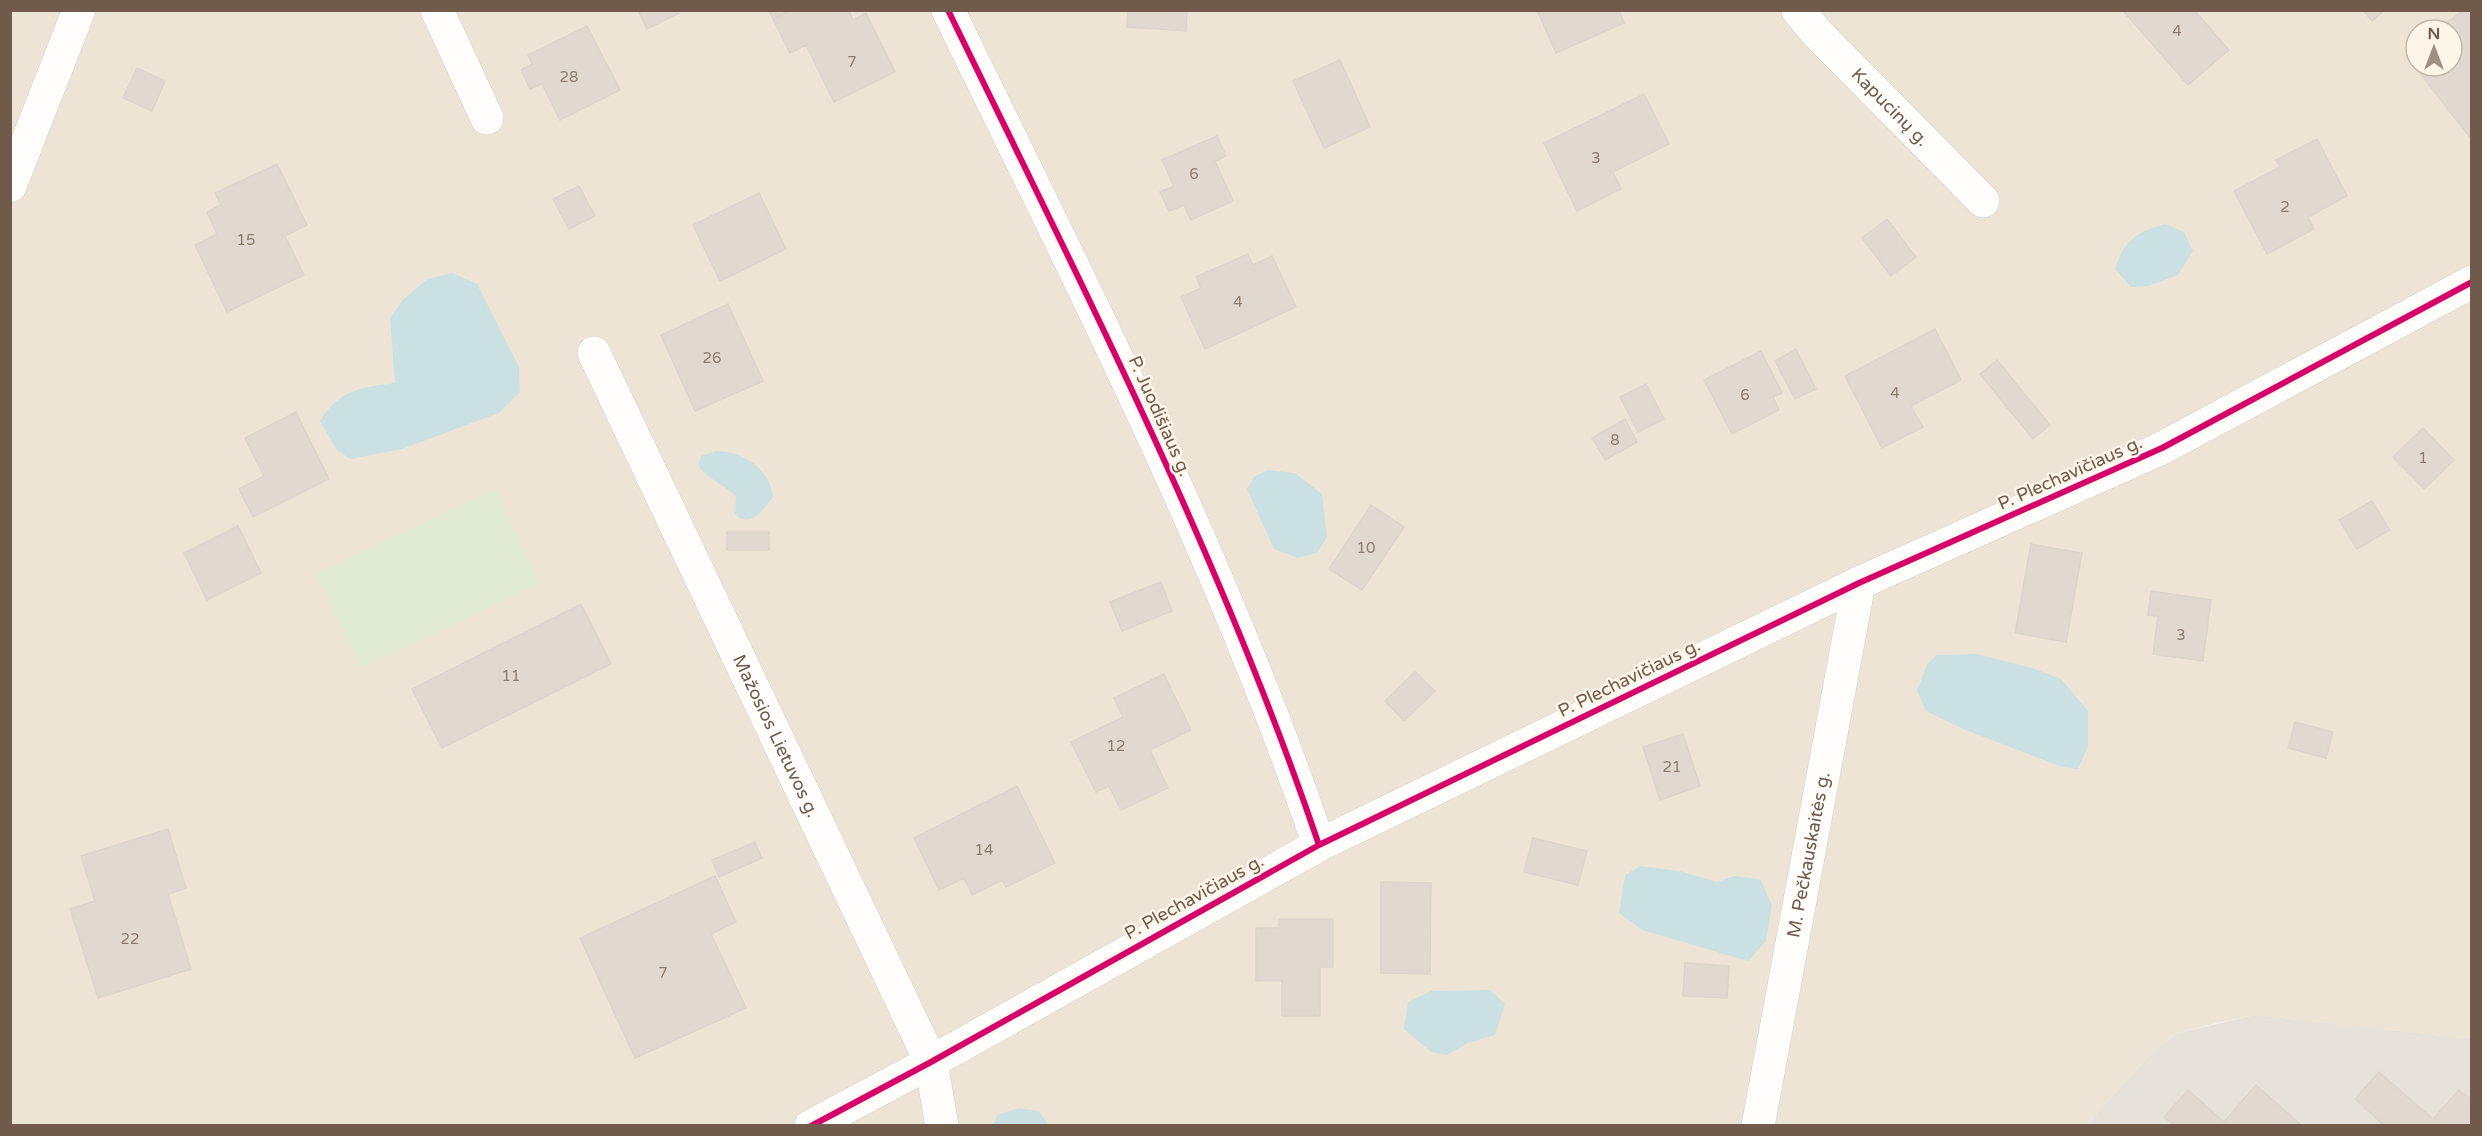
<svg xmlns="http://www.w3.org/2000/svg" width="2482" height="1136" font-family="'Varela Round',sans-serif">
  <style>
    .residential { fill: #eee4d6; fill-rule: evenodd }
    .industrial { fill: #e6e1d9 }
    .green { fill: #e0ead4 }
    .water { fill: #cbe0e3 }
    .building { fill: #e1d9d0; stroke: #ddd4cb; stroke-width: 1.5 }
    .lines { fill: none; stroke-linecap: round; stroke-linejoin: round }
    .street-casing { stroke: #d3cec6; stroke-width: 34 }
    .street { stroke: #fefdfc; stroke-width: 33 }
    .cycleway-casing { stroke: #fdf6e8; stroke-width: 10 }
    .cycleway { stroke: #d6006c; stroke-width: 6 }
    .labels { text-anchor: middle; stroke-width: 5; stroke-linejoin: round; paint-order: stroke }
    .number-label { font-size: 15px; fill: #8d7c6e }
    .street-label { font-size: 18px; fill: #6f5a4b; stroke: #fdf6e8 }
  </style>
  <rect width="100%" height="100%" fill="#f5f1e8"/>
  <path class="residential" d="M10,11H2471V1039L2255,1015L2216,1023L2179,1033L2155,1049L2086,1126L11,1125ZM2416,30H2452V66H2416Z"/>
  <path class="industrial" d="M2255,1015L2471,1039V1125L2086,1126L2155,1049L2179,1033Z"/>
  <path class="green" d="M495,489L540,583L361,668L316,574Z"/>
  <path class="water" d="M2165,224L2184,232L2193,251L2178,275L2148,286L2131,287L2115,269C2124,240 2137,232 2165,224Z
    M452,273L477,284L519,367L520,392L499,413L402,449L350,459L337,450L320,421C340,389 360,388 395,383L390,318L402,301L427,279Z
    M716,451C743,451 770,469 773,497C765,508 749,530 735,514L736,496C725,485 703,477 698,464L701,456Z
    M1267,470L1295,473L1322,494L1327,537L1317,553L1298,558L1274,549L1247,489L1254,477Z
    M1977,654L2032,668L2061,679L2088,711V746L2078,769L2062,767L1963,729L1926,711L1917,691L1927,664L1937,655Z
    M1640,866L1680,871L1717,882L1734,876L1760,879L1772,905L1766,941L1748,961L1642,930L1619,913L1625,875Z
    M1490,990L1505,1004L1495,1035L1468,1043L1447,1055L1431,1052L1404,1029L1408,1002L1431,991Z
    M1019,1108L1039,1111L1048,1125H993L998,1115Z"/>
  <path class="building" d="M638,10H678L679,13L647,29Z
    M769,10H791L773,19Z
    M791,10H849L853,20L866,13L895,72L834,102L806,45L790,53L773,19Z
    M1128,10H1187L1186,31L1127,27Z
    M1537,10H1619L1624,23L1556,53Z
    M2127,10H2194L2229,50L2188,85L2125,13Z
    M2363,10H2385L2372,21Z
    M2463,10H2472V140L2406,55L2416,47V66H2452V30H2438Z
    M587,26L620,90L560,120L542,84L530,89L521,70L532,64L528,55Z
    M1340,60L1370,127L1324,148L1293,81Z
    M137,68L165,81L152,111L123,98Z
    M1644,94L1669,144L1613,172L1621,189L1577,211L1544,143Z
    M1217,136L1226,156L1215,161L1233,201L1191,220L1184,205L1169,211L1160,192L1174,186L1162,160Z
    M2317,139L2347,196L2308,217L2314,229L2267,254L2234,191L2280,167L2276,160Z
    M277,164L307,225L285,236L304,275L227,312L195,245L217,234L207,212L221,205L215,193Z
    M579,186L595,216L569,229L553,199Z
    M759,193L786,249L720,281L693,225Z
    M1887,219L1916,257L1891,276L1862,238Z
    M1248,254L1253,265L1272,256L1296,307L1205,349L1181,297L1201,288L1196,277Z
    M728,304L763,381L695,411L661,335Z
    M1935,329L1961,380L1911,406L1923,427L1882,448L1845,376Z
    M1796,349L1816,389L1795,399L1775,361Z
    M1761,351L1782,393L1773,397L1779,410L1732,434L1704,380Z
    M1997,360L2050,425L2033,439L1980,374Z
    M1646,384L1664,419L1638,432L1620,397Z
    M296,412L329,479L253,517L239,489L264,476L245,438Z
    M1625,419L1637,442L1605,460L1592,438Z
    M2423,428L2454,460L2424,489L2393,457Z
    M2372,501L2390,530L2357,549L2339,520Z
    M1371,505L1404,527L1362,590L1329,569Z
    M238,526L261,573L207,600L184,553Z
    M727,532H769V550H727Z
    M2031,544L2082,553L2066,642L2015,633Z
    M1161,582L1172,611L1122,631L1110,602Z
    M2151,591L2211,600L2203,661L2153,654L2158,616L2148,615Z
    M581,604L611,664L442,748L412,689Z
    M1415,672L1435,691L1404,721L1385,701Z
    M1164,674L1191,730L1150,750L1168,788L1121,810L1109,786L1096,792L1071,742L1123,717L1114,698Z
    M2295,722L2333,732L2326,758L2288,748Z
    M1683,734L1700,786L1660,800L1643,747Z
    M1017,786L1055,863L1006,887L1002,880L972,895L964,878L939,890L914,838Z
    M168,829L186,888L168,894L191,969L98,998L70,909L95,901L81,856Z
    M1533,838L1587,851L1578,885L1524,872Z
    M755,842L762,858L719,877L712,860Z
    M715,876L736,922L711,934L746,1008L635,1058L580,938Z
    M1381,882L1431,883L1430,974L1381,973Z
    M1279,919H1333V967H1320V1016H1282V981H1256V928H1279Z
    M1685,963L1729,966L1727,998L1683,996Z
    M2379,1072L2433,1119L2459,1090L2472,1100V1126H2385L2355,1099Z
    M2256,1085L2302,1126H2175L2164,1117L2188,1090L2224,1122Z"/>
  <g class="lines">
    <defs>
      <g id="street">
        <path d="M437,10L487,118"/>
        <path d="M948,10C1081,284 1221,556 1319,845"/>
        <path id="s1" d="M1798,10L1817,33L1983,201"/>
        <path d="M10,186L79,10"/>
        <path id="s2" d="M594,353L931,1062L942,1126"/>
        <path d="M811,1126L931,1062L1319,845L1859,583L2162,448L2472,282"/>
        <path id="s3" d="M1758,1126L1859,583"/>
      </g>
    </defs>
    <use href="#street" class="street-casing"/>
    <use href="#street" class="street"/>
    <defs>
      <path id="cycleway" d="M948,10C1081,284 1221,556 1319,845
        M811,1126L931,1062L1319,845L1859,583L2162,448L2472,282"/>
    </defs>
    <use href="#cycleway" class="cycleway-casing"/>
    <use href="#cycleway" class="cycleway"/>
  </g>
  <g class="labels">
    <g class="number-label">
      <text x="2177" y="36">4</text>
      <text x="852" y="67">7</text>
      <text x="569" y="82">28</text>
      <text x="1596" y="163">3</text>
      <text x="1194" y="179">6</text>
      <text x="2285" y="212">2</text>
      <text x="246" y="245">15</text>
      <text x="1238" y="307">4</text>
      <text x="712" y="363">26</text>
      <text x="1895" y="398">4</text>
      <text x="1745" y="400">6</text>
      <text x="1615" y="445">8</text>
      <text x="2423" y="463">1</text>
      <text x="1366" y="553">10</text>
      <text x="2181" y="640">3</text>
      <text x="511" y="681">11</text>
      <text x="1116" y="751">12</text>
      <text x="1672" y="772">21</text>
      <text x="984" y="855">14</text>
      <text x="130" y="944">22</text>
      <text x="663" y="978">7</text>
    </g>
    <g class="street-label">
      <text dy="6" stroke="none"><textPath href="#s1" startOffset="134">Kapucinų g.</textPath></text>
      <text transform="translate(1160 416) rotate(66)" y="6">P. Juodišiaus g.</text>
      <text transform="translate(2070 473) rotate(-24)" y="6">P. Plechavičiaus g.</text>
      <text transform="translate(1629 678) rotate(-26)" y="6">P. Plechavičiaus g.</text>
      <text dy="6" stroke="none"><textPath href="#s2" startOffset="424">Mažosios Lietuvos g.</textPath></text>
      <text dy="6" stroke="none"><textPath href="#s3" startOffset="276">M. Pečkauskaitės g.</textPath></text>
      <text transform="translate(1194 897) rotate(-29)" y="6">P. Plechavičiaus g.</text>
    </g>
  </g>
  <rect width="2482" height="1136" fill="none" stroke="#6f5a4b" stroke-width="24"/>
  <g transform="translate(2434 48)"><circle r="28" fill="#fdf6e8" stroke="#c4b8a9" stroke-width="1.5"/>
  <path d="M0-4.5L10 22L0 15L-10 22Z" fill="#9e8f82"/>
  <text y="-9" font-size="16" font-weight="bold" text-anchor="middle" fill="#6f5a4b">N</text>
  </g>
</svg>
